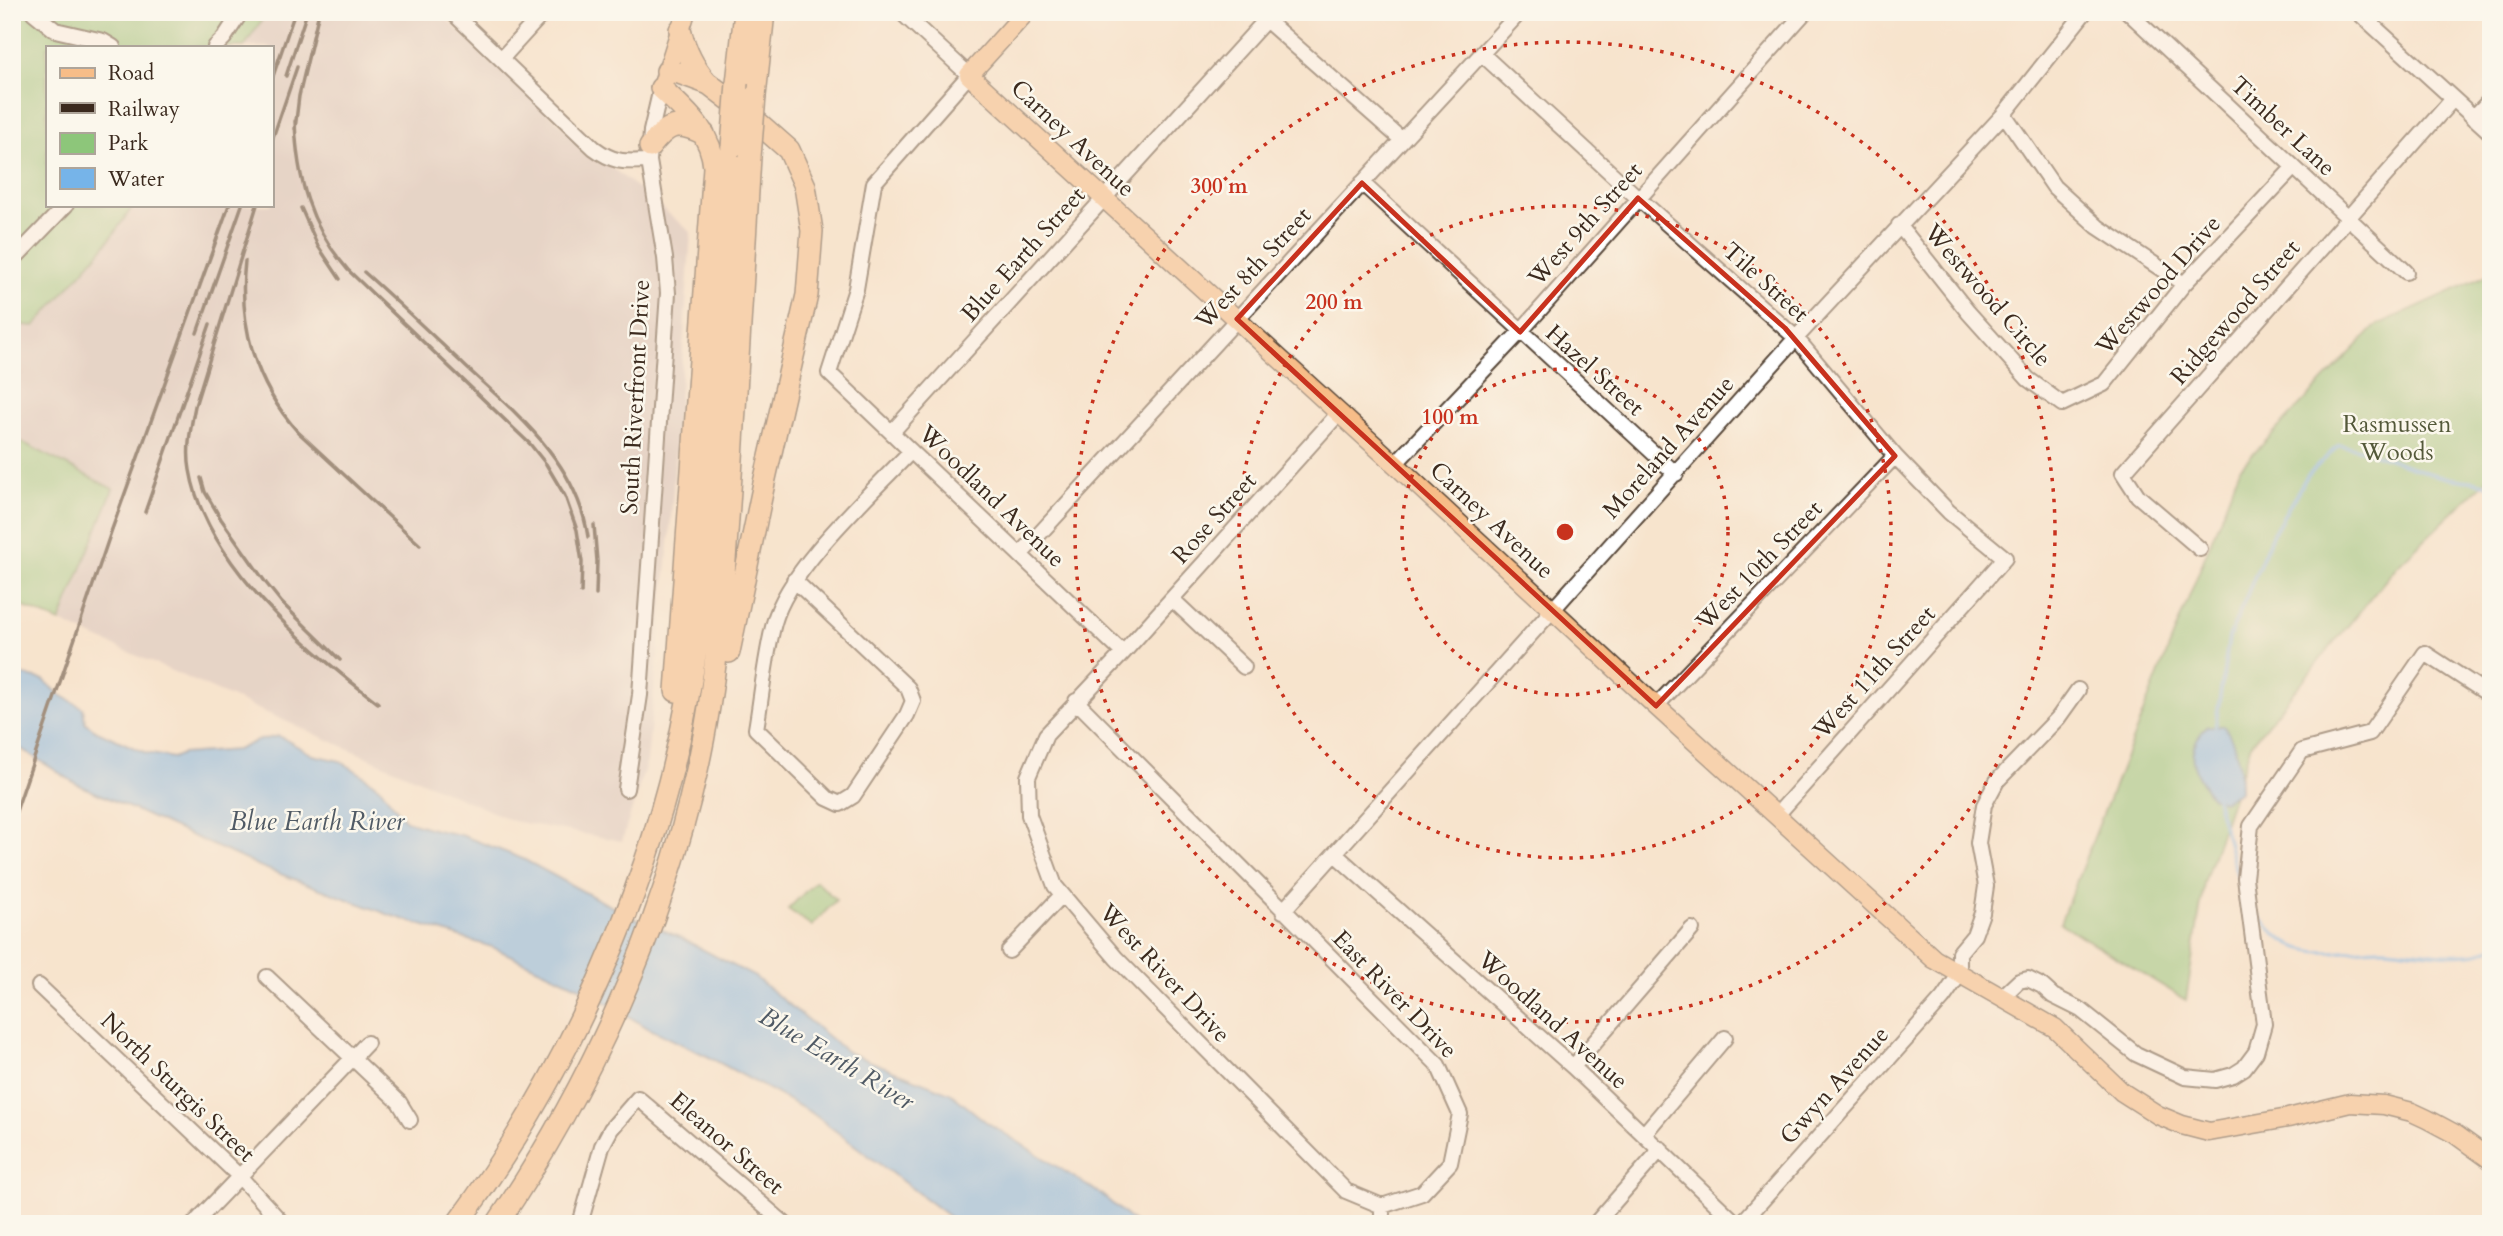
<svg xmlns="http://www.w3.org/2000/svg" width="2503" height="1236" font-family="Cardo,serif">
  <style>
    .industrial { fill: #d1c0bc }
    .green { fill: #8dc67a; stroke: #64784c; stroke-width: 2 }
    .water { fill: #76b4e9; stroke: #586f84; stroke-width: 2 }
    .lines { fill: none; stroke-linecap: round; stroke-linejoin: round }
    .stream { stroke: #76b4e9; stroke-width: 3.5 }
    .minor-casing { stroke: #574638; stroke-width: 18 }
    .major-casing { stroke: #574638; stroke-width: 21 }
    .highway-casing { stroke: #574638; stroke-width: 24 }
    .minor { stroke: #fff; stroke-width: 14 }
    .major { stroke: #f7bd88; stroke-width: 18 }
    .highway { stroke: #f7bd88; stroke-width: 21 }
    .rail { stroke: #3b2a1e; stroke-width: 3.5 }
    .highway-bridge-casing { stroke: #574638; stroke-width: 24; stroke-linecap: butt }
    .highway-bridge { stroke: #f7bd88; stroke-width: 21 }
    .marked { fill: none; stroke: #c8321e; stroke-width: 5; stroke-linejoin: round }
    .ring { fill: none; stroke: #c8321e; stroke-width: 3.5; stroke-dasharray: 3.5 7 }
    .labels { text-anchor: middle; stroke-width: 5; stroke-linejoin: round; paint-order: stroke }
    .street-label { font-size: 24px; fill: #3b2a1e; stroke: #fbf7ec }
    .park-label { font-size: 24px; fill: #54593a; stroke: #fbf7ec }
    .water-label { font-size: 26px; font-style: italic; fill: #505a65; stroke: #fbf7ec }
    .centre { fill: #c8321e; stroke: #fbf7ec; stroke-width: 3.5 }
    .ring-label { font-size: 21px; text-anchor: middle; font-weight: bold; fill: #c8321e; stroke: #fbf7ec; stroke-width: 5; stroke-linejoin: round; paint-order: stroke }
  </style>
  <rect width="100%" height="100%" fill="#fbf7ec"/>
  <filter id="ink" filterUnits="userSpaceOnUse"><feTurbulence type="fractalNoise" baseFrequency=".0143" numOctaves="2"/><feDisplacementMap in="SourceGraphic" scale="14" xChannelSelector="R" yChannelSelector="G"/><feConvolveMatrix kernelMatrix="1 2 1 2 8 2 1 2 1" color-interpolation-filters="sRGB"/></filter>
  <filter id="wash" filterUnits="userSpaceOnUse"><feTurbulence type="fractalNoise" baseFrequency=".00686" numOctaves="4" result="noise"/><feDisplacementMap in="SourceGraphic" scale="28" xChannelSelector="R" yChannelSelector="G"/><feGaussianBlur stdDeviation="1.57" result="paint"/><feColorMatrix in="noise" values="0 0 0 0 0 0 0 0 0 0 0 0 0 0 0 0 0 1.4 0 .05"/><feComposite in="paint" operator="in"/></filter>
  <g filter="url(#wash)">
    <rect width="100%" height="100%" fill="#f7e4cd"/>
    <path class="industrial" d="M267,12H439L572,135L691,232L670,533L647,761L622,841L513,821L60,622L113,489L12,437V324L35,326L104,247L134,205H271V47H244Z"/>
    <path class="green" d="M12,12H267L244,47H47V205H134L104,247L35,326L12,324Z
      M2491,273V476L2397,566L2251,744L2204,883L2186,1000L2060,923L2240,468L2377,325Z
      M12,437L113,489L60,622L12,602Z
      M816,881L836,900L812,926L788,909Z"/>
    <path class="water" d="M12,669L23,675L44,680L59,694L83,708L85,722L95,730L128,745L146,753L173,758L182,754L237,750L256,741L279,736L313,755L340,761L358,772L380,788L406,821L436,830L461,835L523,859L627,915L679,937L755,977L847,1052L950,1093L985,1121L1102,1195L1136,1224H959L812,1113L709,1057L648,1028L584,989L492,947L390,915L259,866L77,784L12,743Z
      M2208,726H2224C2238,746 2240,767 2240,791L2223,801L2212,798C2194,773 2181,751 2208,726Z"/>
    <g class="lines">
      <path class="stream" d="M2215,729L2229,638L2272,535L2307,476L2339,445C2377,450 2411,471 2448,478C2464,481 2475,480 2491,486
        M2215,795L2239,882
        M2254,910C2264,923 2278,940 2294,946C2325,959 2354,947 2384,948C2411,949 2468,962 2491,948"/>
    </g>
  </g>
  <g filter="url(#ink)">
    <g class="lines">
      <defs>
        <path id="minor" d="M33,12L55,30L103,41L113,47
          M452,12L594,148C614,163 624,162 649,161
          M901,12L969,75L874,183L856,289L829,373L1123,653
          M1257,12L1402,140
          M2128,12L2406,272
          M2358,12L2491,133
          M215,47L224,38L241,12
          M1482,54L1638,198L1796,338L1895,456L1949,512L2005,558L1776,816
          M502,58L544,12
          M2004,114L2054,187L2098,227L2184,284
          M2473,118L2491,99
          M1362,183L1676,474
          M1899,225L1968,312L2028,379L2062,404L2104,384L2184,284L2294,167
          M12,261L66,205
          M892,432L1273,12
          M1395,464L1520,332L1805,12
          M2200,549L2138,496L2123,473L2453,99
          M1020,555L1520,12
          M794,580L908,688L913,701L907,715L853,796L840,804L827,798L756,729C762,694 765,657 774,623C789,567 871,494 911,451
          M1172,599L1244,667
          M1076,701L1438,1065L1460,1114L1450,1163L1422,1193L1382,1206L1346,1191L1116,958L1055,886L1029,815L1028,777L1046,735L1123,653L1339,413
          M1656,706L1895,456
          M626,789L640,695L668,293L665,258L649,161L651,131L661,88
          M1335,854L1573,1067L1737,1224
          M1283,911L1796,338L2004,114L2085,12
          M1009,951L1062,895
          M267,977L399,1102L410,1120
          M39,986L239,1176L283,1224
          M2002,997L2019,981L2028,979L2042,986L2053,996L2081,1010L2136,1054L2185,1077L2215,1080L2233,1075L2244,1068L2256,1052L2264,1024L2245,878L2251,826L2302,751L2370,733L2425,653L2491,696
          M1573,1067L1692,929
          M1644,1134L1725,1038
          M194,1224L367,1043
          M580,1224L602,1146L611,1129L638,1098L785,1224
          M1382,1224V1206
          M1595,1224L1661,1149
          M1741,1224L1943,998L1959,975V953L1974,935L1982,913L1986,886L1978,843L1984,805L1997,781L2058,718L2078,690"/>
        <path id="major" d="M1026,12L969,75L1395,464L1656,706L1934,959L2055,1028L2122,1092L2158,1115L2182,1125L2209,1132L2288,1118L2350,1103L2384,1105L2412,1112L2427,1119L2455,1134L2491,1160
          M664,81L686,12"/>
        <path id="highway" d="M680,30C686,52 693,66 707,83
          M667,71L679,73L709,84L747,113L789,150L805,186L812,231L807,295L764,483L729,652
          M737,83L745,12
          M661,88C685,111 711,131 714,167L676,691
          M755,96L764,12
          M650,147C668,124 677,120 704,134
          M457,1224C568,1074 655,880 688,697C704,613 708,528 713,442C719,344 726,246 732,147
          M497,1224C589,1088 661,931 697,770C719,673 724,574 731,476C737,369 744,263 750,157"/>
      </defs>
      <use href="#minor" class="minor-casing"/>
      <use href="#major" class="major-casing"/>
      <use href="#highway" class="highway-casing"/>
      <use href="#minor" class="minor"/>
      <use href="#major" class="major"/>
      <use href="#highway" class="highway"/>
      <path class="rail" d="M286,76L307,12
        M271,82L295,12
        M295,121C297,178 309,225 348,270L530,444L546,464L565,496L577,530L582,562L581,593
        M295,129L299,96L319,12
        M271,143L297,67
        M257,205L195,406C191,427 186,448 190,470C205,562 307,649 378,703
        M301,208L318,246L340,279
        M245,261C238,324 255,384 298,432L420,545
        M364,272C399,303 432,335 466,367C518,415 577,462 588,537
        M197,333L242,205
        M201,478L205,492L221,519L266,583L282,603L340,660
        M145,512L210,324
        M594,525L597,561L596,595
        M12,823L111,532L229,205"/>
      <defs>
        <path id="highway-bridge" d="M732,147L737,83
          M750,157L755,96"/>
      </defs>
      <use href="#highway-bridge" class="highway-bridge-casing"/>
      <use href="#highway-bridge" class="highway-bridge"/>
    </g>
  </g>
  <path d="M0 0H2503V1236H0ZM1362,183L1520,332L1638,198L1785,328L1895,456L1656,706L1237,319Z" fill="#f7e4cd" fill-opacity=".55" fill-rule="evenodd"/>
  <path class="marked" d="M1362,183L1520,332L1638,198L1785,328L1895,456L1656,706L1237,319Z"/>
  <g class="ring">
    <circle cx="1565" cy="532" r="163"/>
    <circle cx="1565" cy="532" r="326"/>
    <circle cx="1565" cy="532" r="490"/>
  </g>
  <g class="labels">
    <g class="street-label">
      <text transform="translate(2283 126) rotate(43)" y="8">Timber Lane</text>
      <text transform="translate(1073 138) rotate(43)" y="8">Carney Avenue</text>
      <text transform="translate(1585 224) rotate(-48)" y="8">West 9th Street</text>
      <text transform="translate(1023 254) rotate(-48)" y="8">Blue Earth Street</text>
      <text transform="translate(1253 268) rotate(-47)" y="8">West 8th Street</text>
      <text transform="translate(1766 282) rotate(42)" y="8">Tile Street</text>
      <text transform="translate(2158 285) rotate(-49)" y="8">Westwood Drive</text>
      <text transform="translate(1988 295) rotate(49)" y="8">Westwood Circle</text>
      <text transform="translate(2235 312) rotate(-49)" y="8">Ridgewood Street</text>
      <text transform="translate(1595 370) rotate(42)" y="8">Hazel Street</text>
      <text transform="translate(635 397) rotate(-87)" y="8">South Riverfront Drive</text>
      <text transform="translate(1668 447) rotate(-48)" y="8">Moreland Avenue</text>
      <text transform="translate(992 496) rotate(44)" y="8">Woodland Avenue</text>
      <text transform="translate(1214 518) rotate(-48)" y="8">Rose Street</text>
      <text transform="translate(1492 520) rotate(43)" y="8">Carney Avenue</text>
      <text transform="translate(1759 565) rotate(-46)" y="8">West 10th Street</text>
      <text transform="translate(1874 672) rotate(-48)" y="8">West 11th Street</text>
      <text transform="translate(1165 973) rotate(47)" y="8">West River Drive</text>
      <text transform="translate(1395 994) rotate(46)" y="8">East River Drive</text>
      <text transform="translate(1553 1020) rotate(42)" y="8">Woodland Avenue</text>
      <text transform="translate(1834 1085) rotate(-48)" y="8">Gwyn Avenue</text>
      <text transform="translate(178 1087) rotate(44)" y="8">North Sturgis Street</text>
      <text transform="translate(727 1143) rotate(41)" y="8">Eleanor Street</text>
    </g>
    <g class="park-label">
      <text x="2397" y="432">Rasmussen<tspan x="2397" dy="28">Woods</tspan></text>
    </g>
    <g class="water-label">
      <text x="317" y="830">Blue Earth River</text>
      <text transform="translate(837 1058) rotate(31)" y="9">Blue Earth River</text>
    </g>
  </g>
  <circle cx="1565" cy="532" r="10" class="centre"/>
  <g class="ring-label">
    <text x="1219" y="193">300 m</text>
    <text x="1334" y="309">200 m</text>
    <text x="1450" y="424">100 m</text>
  </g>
  <rect width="2503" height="1236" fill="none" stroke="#fbf7ec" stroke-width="42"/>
  <rect x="46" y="46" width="228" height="161" fill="#fbf7ec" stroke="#aea59a" stroke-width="2"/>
  <rect x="60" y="68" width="35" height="10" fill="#f7bd88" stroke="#aea59a" stroke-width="2"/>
  <text x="108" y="80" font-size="21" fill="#3b2a1e">Road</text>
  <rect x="60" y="103" width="35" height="10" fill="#3b2a1e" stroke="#aea59a" stroke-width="2"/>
  <text x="108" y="116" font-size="21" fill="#3b2a1e">Railway</text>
  <rect x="60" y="133" width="35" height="21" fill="#8dc67a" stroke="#aea59a" stroke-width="2"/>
  <text x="108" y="150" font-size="21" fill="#3b2a1e">Park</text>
  <rect x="60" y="168" width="35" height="21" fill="#76b4e9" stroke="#aea59a" stroke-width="2"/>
  <text x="108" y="186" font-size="21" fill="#3b2a1e">Water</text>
</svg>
